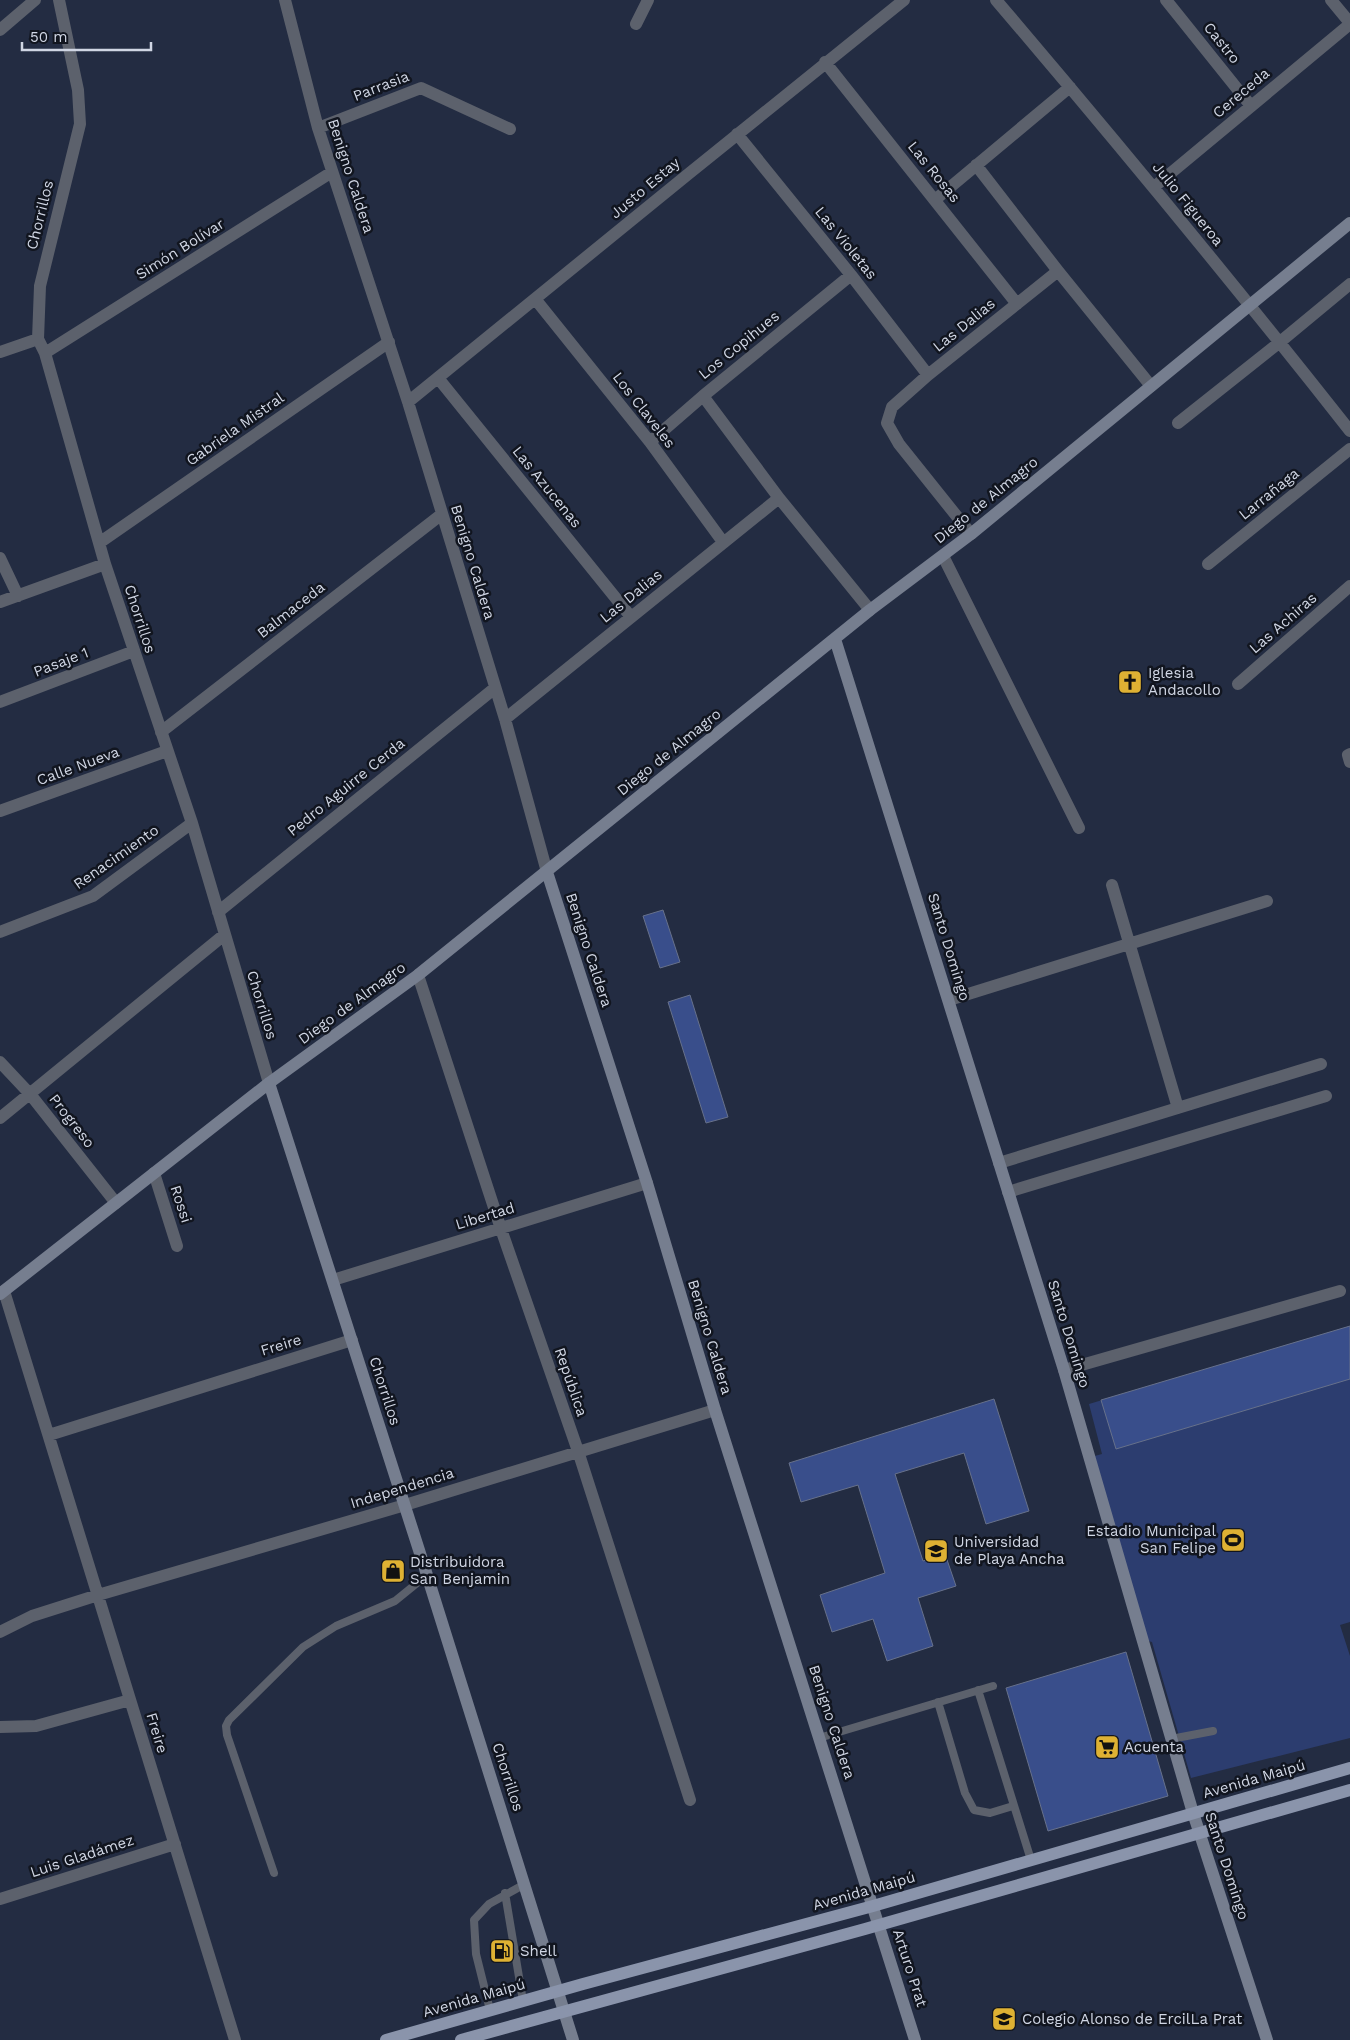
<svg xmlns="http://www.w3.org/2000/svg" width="1350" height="2040" font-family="'Work Sans',sans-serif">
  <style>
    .green { fill: #2c3d6f }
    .building { fill: #394e8b; stroke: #67718b }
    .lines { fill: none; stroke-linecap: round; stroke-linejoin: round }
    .lane { stroke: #5c616c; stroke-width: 8 }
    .street { stroke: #5c616c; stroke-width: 12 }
    .secondary { stroke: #767e8f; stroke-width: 12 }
    .primary { stroke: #8a94ab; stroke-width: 12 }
    .labels { text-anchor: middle; stroke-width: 5; stroke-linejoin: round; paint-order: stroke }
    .street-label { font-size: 15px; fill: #d0d6e4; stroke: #11151f }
    .poi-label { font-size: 15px; fill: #d0d6e4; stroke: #11151f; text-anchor: start }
  </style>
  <rect width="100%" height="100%" fill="#232c42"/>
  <path class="green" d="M1350,1326V1622L1340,1625L1350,1656V1738L1191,1778L1152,1642L1145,1640L1091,1457L1102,1454L1089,1404Z"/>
  <path class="building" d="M663,910L680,962L660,968L643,916Z
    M690,995L728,1117L706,1123L668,1002Z
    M1350,1326V1379L1116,1449L1101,1400Z
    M994,1399L1029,1511L986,1524L964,1453L895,1474L923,1561L945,1554L956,1586L918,1598L933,1646L887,1661L873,1619L832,1632L820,1595L885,1573L858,1485L801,1502L789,1463Z
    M1126,1652L1168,1796L1048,1831L1006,1688Z"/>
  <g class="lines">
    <path class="lane" d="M978,1690L1031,1860
      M938,1702L965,1793L974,1810L990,1813L1013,1806
      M819,1738L993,1686
      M1171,1739L1213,1731
      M274,1873L227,1735L226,1726L229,1720L303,1647L336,1626L395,1601L427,1575
      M505,1893L523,2001
      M490,2010L476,1954L474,1920L489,1904L525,1884"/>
    <path class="street" d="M59,0L78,90L80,124L40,286L38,339L45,353L105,564L192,823L269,1083
      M285,0L318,128L408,402L505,719L547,872
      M996,0C1116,141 1235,285 1350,431
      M1166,0L1251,106
      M1331,0L1350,23
      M636,24L648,0
      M0,30L35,0
      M825,62L1017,304
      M318,128L421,88L510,129
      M737,134L851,275L928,375
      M976,165L1058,271L1151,386
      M1154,187L1350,24
      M936,199L1070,87
      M536,300L650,442L723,542
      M0,352L38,339
      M45,353L332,172
      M438,378L631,617
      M703,396L779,498L870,610
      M408,402C573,268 738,133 904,0
      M1178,423L1280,342L1350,284
      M650,442L703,396L851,275
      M971,534L899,444L887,423L892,407L928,375L1058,271
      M99,543L389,342
      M943,556L1079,828
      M0,558L18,596
      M1208,564L1350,449
      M0,602L105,564
      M1238,684L1350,586
      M0,702L134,651
      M505,719L779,498
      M161,732L442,514
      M1350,754L1348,755L1350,762
      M0,811L167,751
      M1112,885L1178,1108
      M218,912L495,688
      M0,932L93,896L192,823
      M418,975L501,1229L578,1451L690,1800
      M949,1000L1267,901
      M0,1062L30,1094L116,1203
      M0,1118L224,935
      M999,1163L1321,1064
      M154,1173L177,1246
      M1008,1192L1326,1096
      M333,1280L647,1183
      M4,1291L235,2040
      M1064,1370L1340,1291
      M49,1435L352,1340
      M0,1632L32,1616L98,1595L405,1505L715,1410
      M0,1727L36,1726L130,1700
      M0,1899L175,1844"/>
    <path class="secondary" d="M835,639L1064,1370L1193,1813L1267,2040
      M547,872L647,1183L715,1410L915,2040
      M269,1083L427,1575L573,2040
      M0,1294L269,1083L418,975L870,610L971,534L1350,223"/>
    <path class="primary" d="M386,2040L583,1984L873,1906L1350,1768
      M461,2040L865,1929L1350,1790"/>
  </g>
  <defs>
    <symbol id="church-square" viewBox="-11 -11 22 22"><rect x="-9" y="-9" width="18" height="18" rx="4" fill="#deb133" stroke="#11151f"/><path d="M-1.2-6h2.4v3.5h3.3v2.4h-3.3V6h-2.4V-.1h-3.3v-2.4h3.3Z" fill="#111"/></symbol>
    <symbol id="stadium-square" viewBox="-11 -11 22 22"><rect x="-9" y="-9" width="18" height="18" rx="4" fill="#deb133" stroke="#11151f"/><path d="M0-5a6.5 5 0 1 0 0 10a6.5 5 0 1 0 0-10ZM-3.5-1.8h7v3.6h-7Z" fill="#111"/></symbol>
    <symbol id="university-square" viewBox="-11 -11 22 22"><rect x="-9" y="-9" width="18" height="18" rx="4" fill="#deb133" stroke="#11151f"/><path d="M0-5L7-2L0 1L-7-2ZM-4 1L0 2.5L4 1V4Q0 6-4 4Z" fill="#111"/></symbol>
    <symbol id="shop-square" viewBox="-11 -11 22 22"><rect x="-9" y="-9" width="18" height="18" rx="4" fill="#deb133" stroke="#11151f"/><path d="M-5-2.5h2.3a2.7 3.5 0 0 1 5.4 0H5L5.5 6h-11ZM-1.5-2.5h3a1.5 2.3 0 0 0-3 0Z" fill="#111"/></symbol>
    <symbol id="supermarket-square" viewBox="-11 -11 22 22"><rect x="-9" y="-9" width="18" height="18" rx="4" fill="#deb133" stroke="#11151f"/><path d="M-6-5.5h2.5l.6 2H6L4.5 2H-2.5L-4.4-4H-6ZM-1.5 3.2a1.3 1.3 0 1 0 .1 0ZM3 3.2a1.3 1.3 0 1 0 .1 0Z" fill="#111"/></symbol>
    <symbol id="fuel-square" viewBox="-11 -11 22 22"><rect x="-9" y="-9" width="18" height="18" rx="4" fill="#deb133" stroke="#11151f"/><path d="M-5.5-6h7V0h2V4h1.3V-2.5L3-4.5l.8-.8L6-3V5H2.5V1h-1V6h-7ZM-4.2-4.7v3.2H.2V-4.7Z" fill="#111"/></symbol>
    <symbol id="school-square" viewBox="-11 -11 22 22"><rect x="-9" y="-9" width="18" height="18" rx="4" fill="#deb133" stroke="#11151f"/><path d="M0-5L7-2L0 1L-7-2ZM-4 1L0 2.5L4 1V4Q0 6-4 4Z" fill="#111"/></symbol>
  </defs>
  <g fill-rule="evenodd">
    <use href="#church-square" x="1116" y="668" width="28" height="28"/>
    <use href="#stadium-square" x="1219" y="1526" width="28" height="28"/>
    <use href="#university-square" x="922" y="1537" width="28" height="28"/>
    <use href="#shop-square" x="379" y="1557" width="28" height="28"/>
    <use href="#supermarket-square" x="1093" y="1733" width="28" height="28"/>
    <use href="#fuel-square" x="488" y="1937" width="28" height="28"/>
    <use href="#school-square" x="990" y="2005" width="28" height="28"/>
  </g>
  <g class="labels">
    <g class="street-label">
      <text transform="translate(1222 43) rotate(51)" y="5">Castro</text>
      <text transform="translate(381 86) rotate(-21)" y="5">Parrasia</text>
      <text transform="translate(1241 93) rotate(-40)" y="5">Cereceda</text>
      <text transform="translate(934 172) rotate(51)" y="5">Las Rosas</text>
      <text transform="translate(351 176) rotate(72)" y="5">Benigno Caldera</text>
      <text transform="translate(645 188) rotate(-40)" y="5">Justo Estay</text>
      <text transform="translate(1188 204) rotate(51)" y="5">Julio Figueroa</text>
      <text transform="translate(40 215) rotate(-76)" y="5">Chorrillos</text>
      <text transform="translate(846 243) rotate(51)" y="5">Las Violetas</text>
      <text transform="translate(180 249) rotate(-32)" y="5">Simón Bolívar</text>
      <text transform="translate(964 325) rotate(-39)" y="5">Las Dalias</text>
      <text transform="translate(739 345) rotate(-39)" y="5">Los Copihues</text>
      <text transform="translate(644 410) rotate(52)" y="5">Los Claveles</text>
      <text transform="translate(235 429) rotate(-35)" y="5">Gabriela Mistral</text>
      <text transform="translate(547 487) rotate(51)" y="5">Las Azucenas</text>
      <text transform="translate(1269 494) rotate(-39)" y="5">Larrañaga</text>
      <text transform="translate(986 500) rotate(-39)" y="5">Diego de Almagro</text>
      <text transform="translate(473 562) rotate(73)" y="5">Benigno Caldera</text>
      <text transform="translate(631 596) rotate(-39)" y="5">Las Dalias</text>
      <text transform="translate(291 610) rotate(-38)" y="5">Balmaceda</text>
      <text transform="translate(140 619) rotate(72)" y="5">Chorrillos</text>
      <text transform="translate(1283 623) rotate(-41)" y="5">Las Achiras</text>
      <text transform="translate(61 662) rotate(-21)" y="5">Pasaje 1</text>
      <text transform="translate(669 752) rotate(-39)" y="5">Diego de Almagro</text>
      <text transform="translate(78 766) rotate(-20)" y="5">Calle Nueva</text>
      <text transform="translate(346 787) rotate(-39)" y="5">Pedro Aguirre Cerda</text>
      <text transform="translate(116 857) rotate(-35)" y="5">Renacimiento</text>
      <text transform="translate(949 947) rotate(73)" y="5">Santo Domingo</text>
      <text transform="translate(589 950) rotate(72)" y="5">Benigno Caldera</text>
      <text transform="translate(352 1003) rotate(-36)" y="5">Diego de Almagro</text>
      <text transform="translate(262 1005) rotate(73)" y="5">Chorrillos</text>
      <text transform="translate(72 1121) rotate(52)" y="5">Progreso</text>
      <text transform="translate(181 1204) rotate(72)" y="5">Rossi</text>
      <text transform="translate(485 1216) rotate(-17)" y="5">Libertad</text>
      <text transform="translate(1069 1334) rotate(73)" y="5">Santo Domingo</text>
      <text transform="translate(710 1337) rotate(73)" y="5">Benigno Caldera</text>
      <text transform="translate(281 1345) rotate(-17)" y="5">Freire</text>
      <text transform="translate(571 1382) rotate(71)" y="5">República</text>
      <text transform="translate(385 1391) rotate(72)" y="5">Chorrillos</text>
      <text transform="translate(402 1488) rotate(-17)" y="5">Independencia</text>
      <text transform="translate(832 1722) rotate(72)" y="5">Benigno Caldera</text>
      <text transform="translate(157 1733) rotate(73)" y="5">Freire</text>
      <text transform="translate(508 1777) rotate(72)" y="5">Chorrillos</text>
      <text transform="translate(1254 1779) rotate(-16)" y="5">Avenida Maipú</text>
      <text transform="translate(82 1856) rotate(-18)" y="5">Luis Gladámez</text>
      <text transform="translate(1227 1866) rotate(72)" y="5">Santo Domingo</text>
      <text transform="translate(864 1891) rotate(-16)" y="5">Avenida Maipú</text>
      <text transform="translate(910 1968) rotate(72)" y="5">Arturo Prat</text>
      <text transform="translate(474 1998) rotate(-16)" y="5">Avenida Maipú</text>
    </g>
    <g class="poi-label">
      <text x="1148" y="678">Iglesia<tspan x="1148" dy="17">Andacollo</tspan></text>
      <text x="1216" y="1536" text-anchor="end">Estadio Municipal<tspan x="1216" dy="17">San Felipe</tspan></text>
      <text x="954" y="1547">Universidad<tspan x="954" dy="17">de Playa Ancha</tspan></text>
      <text x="410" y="1567">Distribuidora<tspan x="410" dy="17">San Benjamin</tspan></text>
      <text x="1124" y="1752">Acuenta</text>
      <text x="520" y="1956">Shell</text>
      <text x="1022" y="2024">Colegio Alonso de ErcilLa Prat</text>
    </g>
  </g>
  <path d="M22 42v8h129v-8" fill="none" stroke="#d0d6e4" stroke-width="2.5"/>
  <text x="30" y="42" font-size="15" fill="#d0d6e4" stroke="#11151f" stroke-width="4" paint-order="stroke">50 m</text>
</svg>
